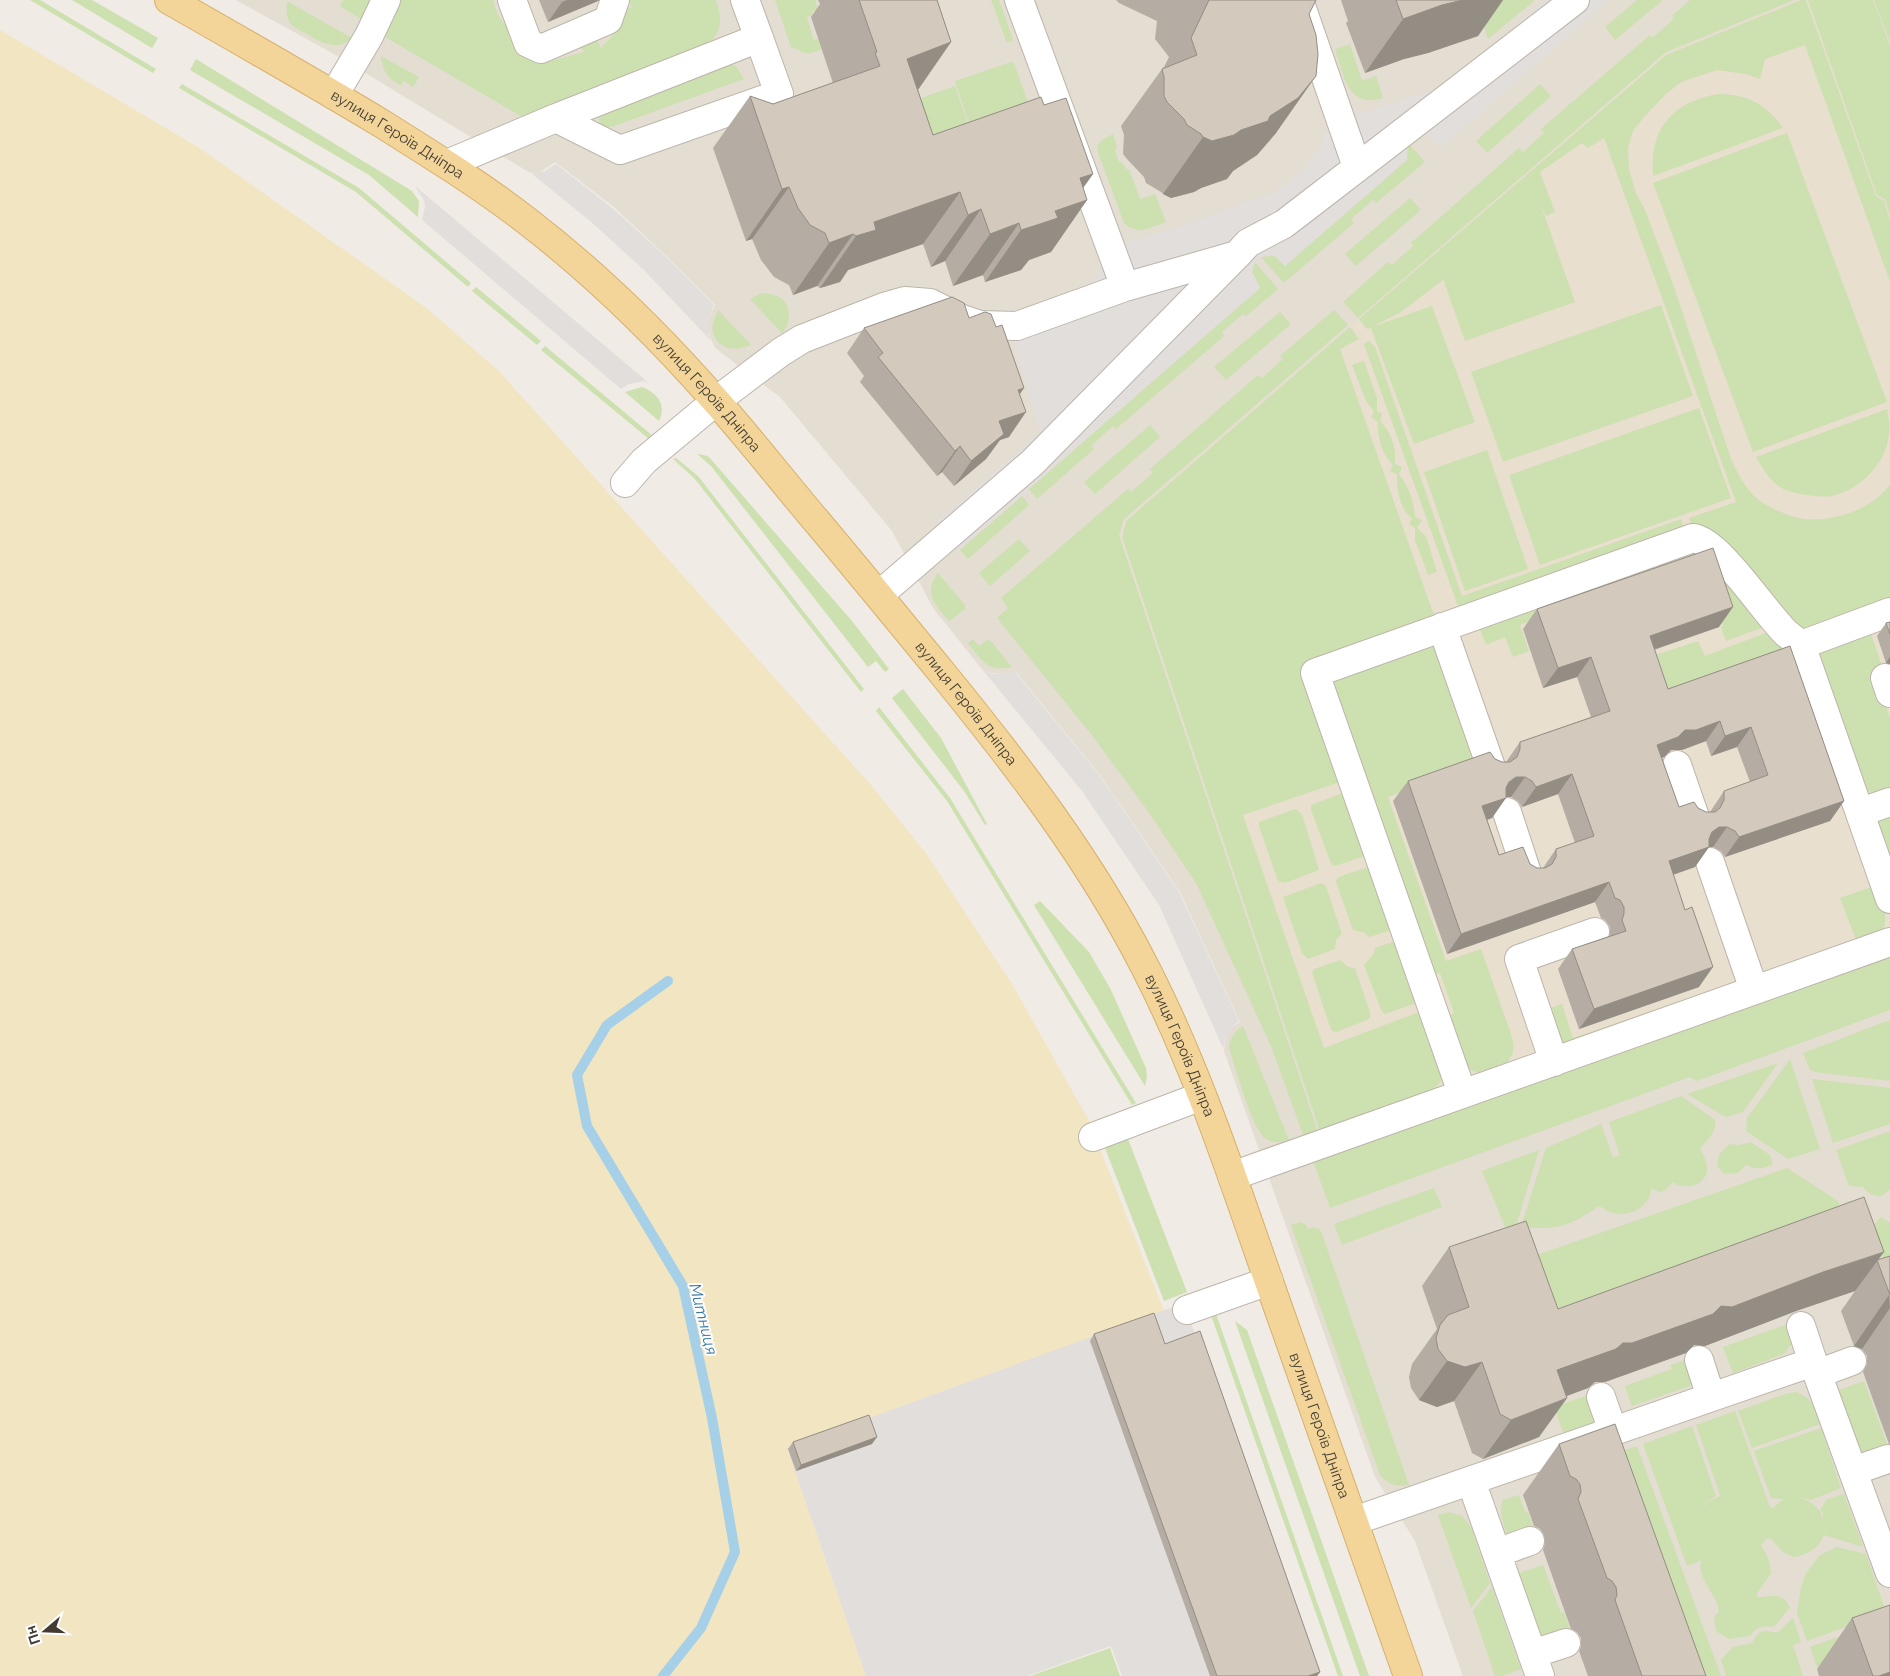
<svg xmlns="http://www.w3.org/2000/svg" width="1890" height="1676" font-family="Raleway,sans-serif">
	<rect width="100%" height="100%" fill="#f0ebe4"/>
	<path fill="#e3ddd2" d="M236,0H1890V1676H1463L1415,1541L1375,1477L1224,1051L1226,1035L1232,1027L1240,1022L1180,892L1100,775L1016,672L1001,674L990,673L981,668L933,608L892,531L780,397L715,348L708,332V320L715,305L666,256L615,208L555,162L539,173H532L527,171L334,54Z"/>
	<path fill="#e8dfcf" d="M1798,0H1808L1877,195L1884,200L1890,216V968L1332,1169L1120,538L1124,521L1665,54Z"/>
	<path fill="#cde0b0" d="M30,0H40L156,69L153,73Z
		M72,0H92L158,38L152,48Z
		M343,0H374L365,22L340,6Z
		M401,0H493L498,15L510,32L534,57L551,61L584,52L578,44L595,36L601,48L614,34L611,24L623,7L632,8L629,0H716C722,18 723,31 707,45L526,119L385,37Z
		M775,0H815L818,9L812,12V15L807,17L814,40L825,36L829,47L808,54L791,47Z
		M991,0H999L1013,40L1007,43Z
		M1475,0H1535L1488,39Z
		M1637,0H1663L1615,40L1605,27Z
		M1690,0H1794L1666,52L1358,318L1343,302L1388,262L1392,265L1413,246L1411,243L1519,148L1523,152L1544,133L1541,129L1650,35L1652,38L1674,19L1672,16Z
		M1801,0H1806L1876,196L1884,201L1890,220V282L1805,45L1765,59L1760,79L1745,74L1717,70L1681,82L1666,94L1644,117L1633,131L1628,148L1629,170L1636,193L1645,210L1673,284L1731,459C1737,471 1743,485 1753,495C1763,505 1790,518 1804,519C1833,522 1874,509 1890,484V603L1806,631L1795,630L1693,530L1689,518L1736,502L1604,138L1588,148L1582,143L1540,172L1555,212L1546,216L1540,203L1575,302L1465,341L1441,273L1443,280L1401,312L1372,327L1432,306L1475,422L1414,444L1371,328L1367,329L1359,319L1666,55Z
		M1808,0H1873L1890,46V215L1885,199L1877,195Z
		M1874,0H1890V42Z
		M287,1L352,38C337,53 319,41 305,33C300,30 294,28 291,24C286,18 286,9 287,1Z
		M1350,44L1362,81L1376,76L1383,98C1347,109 1344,75 1335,49Z
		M381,56L419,77L413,87L404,81L401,85C388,80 382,70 381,56Z
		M196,59L412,191L419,201L418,217L369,175L190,70Z
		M1011,62L1014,63L1031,111L972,133L955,81Z
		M732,65L736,66L744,79L614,126L603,128L600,126L599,118L601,115L718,68Z
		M182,84L359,188L471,283L468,287L356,192L179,88Z
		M1540,84L1551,96L1487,153L1476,141Z
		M955,86L971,133L892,161L862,119Z
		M1718,94C1746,94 1767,104 1783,128L1653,176C1649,129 1672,102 1718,94Z
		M1787,133L1887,402L1753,452L1653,183Z
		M1113,134L1117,147L1115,151L1119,162H1122L1126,169H1129L1140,199L1155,194L1166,222C1149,228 1139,236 1124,223L1097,150C1098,140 1105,138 1113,134Z
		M1409,144L1425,162L1376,203L1373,200L1351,219L1354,223L1284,283L1261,257L1275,256L1285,266L1407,156V148Z
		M1410,198L1421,210L1356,266L1345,254Z
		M1255,262L1278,289L1246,316L1243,314L1222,332L1224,336L1116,429L1113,426L1091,446L1094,449L1037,499L1029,489L1260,288L1252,272Z
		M476,287L541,341L537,345L472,291Z
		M762,293C769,294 777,295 782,299C792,307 790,326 782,333L750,299Z
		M1661,305L1693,396L1503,462L1471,372Z
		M718,310L751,345C738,351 719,351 713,333C711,325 715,317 718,310Z
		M1334,310L1348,325L1124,519L1119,535L1319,1135L1305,1140L1271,1046L1196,883L1145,807L1091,734L997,618L1008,608L1001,598L1128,489L1131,492L1153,473L1150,469L1258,375L1262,378L1283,359L1280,356Z
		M1280,312L1291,324L1226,380L1214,367Z
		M1350,327L1359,339L1340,349L1436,621L1305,668L1340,782L1243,815L1324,1048L1427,1009L1443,1079L1432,1092L1321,1135L1122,537L1126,521Z
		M1369,341L1375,347L1462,596L1681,519L1685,532L1460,612L1364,344Z
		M545,346L653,436L649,439L541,350Z
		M1364,361L1377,398V411L1382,414L1380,421C1392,433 1396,448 1395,464L1402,467L1399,474C1409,487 1414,501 1415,517L1422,520L1417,528L1426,536L1437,572L1428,575L1415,540V528L1409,524L1412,518C1399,509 1397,489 1397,474L1390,471L1393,465C1382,454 1377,438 1378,422L1371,417L1374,411L1366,401L1352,365Z
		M642,387C657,393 667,404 659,421L625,392Z
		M1699,408L1731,498L1540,565L1509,475Z
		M1887,409C1888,416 1890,424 1889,432C1888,462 1860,490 1832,496C1823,498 1795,494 1786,490C1772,485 1763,469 1756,457Z
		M1150,425L1160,437L1095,494L1084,482Z
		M1487,450L1528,569L1465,591L1424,472Z
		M697,454L708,456L852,621L889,669L885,672L876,661L868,667L711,466Z
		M676,458L698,476L864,689L861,692L695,479L673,459Z
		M1022,496L1029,505L968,559L960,550Z
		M1019,539L1030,551L990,586L979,573Z
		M1695,548L1767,626L1726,641L1721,627L1723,626L1700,561L1520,625L1529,651L1513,657L1505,637L1486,645L1477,622Z
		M938,573L965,605V609L949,621C935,604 923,594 938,573Z
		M1890,627L1871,634L1885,674L1876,677L1890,718V792L1876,794L1867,791L1817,663L1821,651L1825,646Z
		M1771,631L1795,661L1657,702L1643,659L1698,641L1705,656Z
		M1438,635L1482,763L1388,797L1446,961L1481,949L1510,1031C1512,1038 1515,1044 1513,1051C1510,1068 1484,1080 1470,1069C1457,1060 1451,1031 1445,1017L1454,1013L1440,973L1431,975L1332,690L1337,677Z
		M973,639L979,646L989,639L1012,667C987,672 982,661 968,643Z
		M903,689L941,738L987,824L985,825L964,791L892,698Z
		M879,707L950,798L1136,1103L1132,1105L947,801L876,711Z
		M1345,792L1368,855L1335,866L1332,865L1330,861L1311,810V805Z
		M1295,809L1302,814L1319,870L1285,883L1278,881L1259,826V822Z
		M1890,809V877L1877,824L1880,818Z
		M1371,866L1392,930L1369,937L1365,933L1353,930L1336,882L1337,878L1341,876Z
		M1321,883L1326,886L1342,934L1336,940L1335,949L1308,959L1302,953L1283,897Z
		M1877,885C1881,897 1890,920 1882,931C1876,937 1865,941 1858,945L1840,898Z
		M1040,901L1089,952L1110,988L1146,1068L1147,1076L1145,1086L1034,905Z
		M1398,940L1419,1002L1385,1014L1381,1010L1364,965L1373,955L1375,948Z
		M1890,950V1010L1697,1081L1690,1077L1330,1208L1311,1155Z
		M1340,960L1348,967L1355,968L1370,1012V1018L1367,1020L1336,1032L1332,1031L1330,1027L1312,972L1314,969Z
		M1692,997L1694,1003L1561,1049L1547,1009L1562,1004L1573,1038Z
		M1890,1020V1081L1815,1072L1810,1070L1803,1053Z
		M1243,1026L1289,1140C1281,1142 1273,1144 1266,1139C1251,1128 1236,1068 1229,1048C1230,1038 1234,1032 1243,1026Z
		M1790,1059L1820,1149L1788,1159L1746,1131L1747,1118Z
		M1778,1063L1743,1112L1726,1117L1687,1094Z
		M1812,1079L1890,1088V1124L1833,1143Z
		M1681,1096L1715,1120C1717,1132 1707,1140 1700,1149C1704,1155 1708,1164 1707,1172C1703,1187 1683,1190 1673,1182L1664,1191L1660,1192L1651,1188C1651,1207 1630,1217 1613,1213C1608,1212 1603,1208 1599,1206C1572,1225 1555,1232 1521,1226L1546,1148L1601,1124L1613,1157L1620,1156L1609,1122Z
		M1890,1131V1189L1882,1196C1872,1196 1869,1194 1863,1187L1849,1186L1836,1150Z
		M1128,1139L1187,1292L1164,1301L1105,1148Z
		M1751,1142L1770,1155L1773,1164C1763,1170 1756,1169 1746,1165L1738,1173L1724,1174L1717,1166L1719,1155L1729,1144L1739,1145Z
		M1539,1150L1516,1226L1506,1229L1482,1171Z
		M1787,1168L1838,1201L1847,1227L1534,1344L1531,1257Z
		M1434,1188L1442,1207L1342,1245L1334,1224Z
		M1881,1217L1890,1223V1277L1871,1229Z
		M1300,1222L1306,1225L1308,1229L1314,1227L1321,1231L1409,1485C1397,1487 1387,1484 1380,1475L1291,1225Z
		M1216,1314L1343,1676H1338L1211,1315Z
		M1235,1321L1247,1330L1369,1676H1360Z
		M1788,1324L1794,1341L1784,1354L1733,1373L1723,1347Z
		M1692,1358L1693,1385L1632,1406L1625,1386L1672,1369L1670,1365Z
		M1864,1381L1890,1452L1874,1459L1856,1449L1836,1391Z
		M1796,1392C1814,1399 1814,1407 1820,1424L1752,1448L1738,1411L1785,1394Z
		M1588,1395L1598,1410L1592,1426L1564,1435L1554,1407Z
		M1735,1411L1770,1507L1772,1508L1784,1499L1771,1498L1754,1451L1821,1428L1841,1488L1811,1500L1798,1497C1810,1501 1820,1506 1823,1519V1513L1820,1510L1827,1499L1844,1494L1863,1547L1824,1535V1533C1821,1547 1807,1555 1794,1557L1783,1552L1770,1538L1766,1539L1761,1546C1768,1555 1770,1562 1771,1573L1756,1595L1759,1598C1772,1595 1783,1593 1790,1607L1774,1627C1764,1626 1757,1626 1750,1636L1729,1639L1716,1631L1714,1617L1719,1612C1718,1593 1693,1577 1703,1557L1700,1561L1687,1566L1643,1444L1692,1426L1716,1496L1706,1502L1702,1511L1707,1502L1722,1495H1720L1696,1425Z
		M1637,1446L1721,1676H1654L1579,1466Z
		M1519,1495L1525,1512H1528L1535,1532L1508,1537C1504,1525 1498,1512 1503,1500Z
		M1449,1512L1462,1516L1471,1527L1490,1583L1471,1608L1438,1515Z
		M1836,1547L1866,1554L1886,1612L1807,1641L1797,1613L1801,1587L1806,1573L1820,1555Z
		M1543,1565L1561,1613L1564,1612L1572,1635L1551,1643L1536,1636L1514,1575Z
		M1492,1587L1521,1669L1502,1676H1495L1473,1611Z
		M1793,1618L1801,1642L1793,1645L1803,1676H1726L1721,1660L1733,1647L1752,1643C1759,1630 1763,1629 1777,1633Z
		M1889,1618L1890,1640L1817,1667L1810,1647Z
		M1110,1648L1120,1676H1030Z"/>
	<path fill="#f1e5c2" d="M0,30L201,149L425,307L498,370L870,784L925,852L1012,984L1089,1121L1164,1311L787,1448L866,1676H0Z"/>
	<path fill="#e1dedc" d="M1545,0H1609L1440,148L1430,138L1425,136H1420L1408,145L1407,160L1285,266L1275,256L1265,255L1258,259L1254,264L1252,272L1260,288L1029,489L1027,494L1022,496L959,550L936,522L1040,433L1006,315L1077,291L1091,282L1099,272L1101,262L1100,249L1177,228L1272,193L1290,182L1306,166L1321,147L1327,127L1340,120L1443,87Z
		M556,164L616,211L665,256L714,305L708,320V333L711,341L645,271L590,221L532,174L545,171Z
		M415,186L649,383L644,381L629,384L621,389L422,220L425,207L424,200Z
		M981,668L991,674H1002L1015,672L1100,776L1179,892L1239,1021L1232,1027L1226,1035L1223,1048L1159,905L1082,791Z
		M1184,1303L1315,1676H1122L1111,1646L1027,1676H866L787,1448Z"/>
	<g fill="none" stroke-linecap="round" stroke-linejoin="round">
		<path stroke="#a5d0e7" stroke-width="10" d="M663,1676L701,1628L735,1552L712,1418L683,1286L587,1126L577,1075L607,1025L668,981"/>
		<g stroke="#bdb5aa" stroke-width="30">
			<path id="minor" d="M512,0L528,43L541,49L608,20L615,0
				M1019,0L1125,287
				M1299,0L1357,167
				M334,95L369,36L386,0
				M556,118L620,150L779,94L759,38
				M447,164L556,118L759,38L745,0
				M625,483L644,461L716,401L781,352L802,339L884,307L905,301L930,303L962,319L980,325L1017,326L1125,287L1237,255L1248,243L1284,224L1575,0
				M879,595L1032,463L1236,256
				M1890,612L1801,645L1890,899
				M1442,627L1491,767
				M1885,678L1890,693
				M1677,765L1695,817
				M1507,812L1527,873
				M1861,812L1890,802
				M1710,862L1754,990
				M1554,1062L1519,959L1595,932
				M1462,1093L1315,673L1693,538C1719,541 1765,613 1786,633C1791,637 1796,641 1801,645
				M1093,1137L1202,1096
				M1232,1176L1890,942
				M1187,1310L1269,1281
				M1801,1326L1813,1362
				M1699,1360L1711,1397
				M1817,1374L1852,1361
				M1601,1397L1613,1431
				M1853,1471L1888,1459
				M1471,1481L1540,1676
				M1354,1521L1813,1362L1890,1573
				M1497,1553L1530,1541
				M1532,1654L1566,1643"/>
		</g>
		<g stroke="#d6b06c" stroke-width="30">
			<g id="major">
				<path id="s1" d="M169,0C241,41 313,82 384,125C433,156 482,186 527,221C596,274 658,335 715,400C751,440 784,483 819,524C861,574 902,624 943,674C1018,766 1091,861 1145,967C1196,1066 1231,1173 1268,1279C1314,1411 1361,1543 1408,1676"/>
			</g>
		</g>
		<use href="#minor" stroke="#fff" stroke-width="28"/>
		<use href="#major" stroke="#f3d599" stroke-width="28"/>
	</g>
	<path fill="#b5ada3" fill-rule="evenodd" d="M539,0H599L598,1L548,22Z
		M818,0H937L951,42L918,90L933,135L1044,105L1093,174L1083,188L1087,200L1051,252L1029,260L1021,270L985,282L983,275L953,286L945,261L931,267L923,244L848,270L840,282L820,288L817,286L793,295L789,285L774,277L761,260L752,239L746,241L713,148L750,96L773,104L833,83L811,17L820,4Z
		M1116,0H1316L1309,14L1276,133L1257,155L1233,171L1227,179L1201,188L1194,192L1171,198L1163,194L1161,192L1146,183L1144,177L1127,159L1123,154L1124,135L1121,126L1162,69L1164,67L1169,57L1155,39L1157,21L1119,3Z
		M1341,0H1503L1478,36L1428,53L1404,59L1365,73L1346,23L1348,21Z
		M969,318L1020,394L1009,437L1000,440L986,459L954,486L942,472L937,476L860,382L864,376L847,353L864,328Z
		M1537,609L1719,627L1654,650L1668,689L1790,646L1844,801L1830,821L1725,857L1721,851L1713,847H1709L1695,867L1673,875L1699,987L1579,1029L1558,969L1572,949L1609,936L1610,934V927L1605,920L1601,918L1595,902L1447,954L1393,801L1408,781L1495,759L1502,762H1506L1520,742L1591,717L1577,677L1543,688L1523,629ZM1706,741L1711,756L1737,747L1750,782L1724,791L1710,812H1706L1698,808L1679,807L1662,758L1664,757L1671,750H1682ZM1558,794L1575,843L1556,849L1543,868H1537L1530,864L1499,855L1487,820L1492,818L1506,797H1511L1518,801L1522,807Z
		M1890,622V664L1886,663L1877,636L1886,623Z
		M1449,1247L1558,1309L1878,1260L1890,1256V1444H1889L1863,1372L1867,1364V1356L1862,1349L1854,1346L1841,1311L1855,1291L1796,1311L1705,1346L1694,1345L1686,1353L1605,1382H1595L1588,1388L1566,1396L1567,1398L1539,1437L1483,1459L1472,1453L1454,1401L1437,1407L1419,1400L1411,1388L1409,1377L1412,1364L1437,1329L1422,1286Z
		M1094,1334L1165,1344L1320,1672L1317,1676H1210L1090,1341Z
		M793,1442L872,1444L796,1471L788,1449Z
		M1559,1444L1706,1676H1588L1579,1651L1581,1646V1638L1577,1632L1571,1629L1543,1550L1545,1543L1544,1535L1540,1529L1534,1526L1523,1495Z
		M1852,1618L1890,1676H1819L1817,1669Z"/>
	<path fill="#948d84" d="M567,0H599L598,1L548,22L562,2Z
		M1463,0H1503L1478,36L1428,53L1404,59L1365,73L1403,19L1442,5Z
		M951,42L915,94L907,59Z
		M1316,76L1276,133L1257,155L1233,171L1227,179L1201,188L1194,192L1171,198L1163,194L1203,137L1241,130L1270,116Z
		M1093,174L1070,206L1087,200L1051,252L1029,260L1021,270L985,282L1021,230L1080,178Z
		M789,187L752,239L746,241L782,189Z
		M960,192L923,244L848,270L840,282L820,288L856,236L874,222Z
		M981,209L945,261L931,267L968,215Z
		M1019,223L983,275L953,286L990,234Z
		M853,234L817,286L793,295L829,243Z
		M1024,388L1007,413L1018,390Z
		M1026,412L1009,437L1000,440L986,459L954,486L999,421Z
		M960,446L942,472L937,476L955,451Z
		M1733,607L1719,627L1635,656L1650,636Z
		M1591,657L1577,677L1543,688L1558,668Z
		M1890,657V664L1886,663Z
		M1720,721L1706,741L1682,750H1671L1664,757L1643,765L1657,745L1685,730Z
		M1751,727L1737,747L1711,756L1725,736Z
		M1572,774L1558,794L1522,807L1536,787Z
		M1516,777H1525L1511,797H1502L1506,798L1492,818L1468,826L1482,806L1509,782Z
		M1844,801L1830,821L1725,857L1739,837Z
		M1719,827H1727L1713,847H1704H1709L1695,867L1655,881L1669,861Z
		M1609,882L1595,902L1447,954L1461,934Z
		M1713,967L1699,987L1579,1029L1594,1009Z
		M1884,1252L1855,1291L1796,1311L1705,1346L1694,1345L1686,1353L1605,1382H1595L1588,1388L1530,1410L1557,1370L1623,1343L1721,1306Z
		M1889,1295L1890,1308L1862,1349L1854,1346Z
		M1447,1361L1482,1362L1454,1401L1437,1407L1419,1400Z
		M1567,1398L1539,1437L1483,1459L1511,1420Z
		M877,1437L872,1444L796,1471L801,1465Z
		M1320,1672L1317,1676H1308Z
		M1890,1672V1676H1879Z"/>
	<path fill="#d3c9bd" stroke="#948d84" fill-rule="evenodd" d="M859,0H937L951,42L907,59L933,135L1041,97L1044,105L1066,98L1093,174L1080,178L1087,200L1055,211L1058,218L1040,224L1021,230L1019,223L990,234L981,209L968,215L960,192L874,222L876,230L856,236L853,234L829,243L825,233L810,225L798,208L789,187L782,189L750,96L773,104L880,66L875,53L877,52Z
		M1209,0H1316L1309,14L1316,35L1318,54L1316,76L1298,98L1270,116L1268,121L1241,130L1234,135L1212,141L1203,137L1201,134L1187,125L1184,119L1167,102L1164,96V77L1162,69L1197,55L1191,38Z
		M1396,0H1463L1442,5L1403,19Z
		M952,297L964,303L969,318L985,312L991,314L996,327L1002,325L1024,388L1018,390L1026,412L999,421L1004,434L971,461L960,446L955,451L878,357L883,353L864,328Z
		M1713,548L1733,607L1650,636L1668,689L1790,646L1844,801L1739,837L1735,831L1727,827H1719L1712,832L1709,839V847L1669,861L1685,910L1692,907L1713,967L1594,1009L1572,949L1626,931L1622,920L1624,914V907L1620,900L1615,898L1609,882L1461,934L1408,781L1490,752L1495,759L1502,762H1510L1517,757L1520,749V742L1610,711L1591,657L1558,668L1537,609ZM1720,721L1725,736L1751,727L1768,775L1724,791V800L1720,808L1715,812H1706L1698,808L1694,802L1679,807L1657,745L1678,737L1685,730H1696ZM1572,774L1594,836L1556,849V857L1552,864L1545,868H1537L1530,864L1523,847L1499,855L1482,806L1506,798V788L1509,782L1516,777H1525L1532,781L1536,787Z
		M1890,622V634L1886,623Z
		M1864,1197L1884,1252L1823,1272L1732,1307L1721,1306L1713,1314L1632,1343H1623L1616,1349L1557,1370L1567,1398L1511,1420L1500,1414L1482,1362L1465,1367L1447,1361L1438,1349L1436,1338L1440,1325L1448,1315L1469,1307L1449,1247L1526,1221L1558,1309Z
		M1890,1256V1295L1877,1260Z
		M1154,1313L1165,1344L1200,1331L1320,1672L1308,1676H1217L1094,1334Z
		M869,1415L877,1437L801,1465L793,1442Z
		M1615,1424L1706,1676H1642L1615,1600L1617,1595L1616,1587L1612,1581L1607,1578L1578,1499L1581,1492L1580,1484L1576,1479L1570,1476L1559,1444Z
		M1890,1605V1672L1879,1676H1873L1852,1618Z"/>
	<g text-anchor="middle" stroke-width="4" stroke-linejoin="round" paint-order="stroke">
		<g font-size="15" fill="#413b34" stroke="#fff">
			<text dy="5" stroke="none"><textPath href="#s1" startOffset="265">вулиця Героїв Дніпра</textPath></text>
			<text dy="5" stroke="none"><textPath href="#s1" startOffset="670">вулиця Героїв Дніпра</textPath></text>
			<text dy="5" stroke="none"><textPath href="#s1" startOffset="1075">вулиця Героїв Дніпра</textPath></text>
			<text dy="5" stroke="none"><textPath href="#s1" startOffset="1480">вулиця Героїв Дніпра</textPath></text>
			<text dy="5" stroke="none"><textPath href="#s1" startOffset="1885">вулиця Героїв Дніпра</textPath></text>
		</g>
		<g font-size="16" font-style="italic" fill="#3a7aa1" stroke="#fff">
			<text transform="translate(704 1319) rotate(76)" y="6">Митниця</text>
		</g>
	</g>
	<g transform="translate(45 1631) rotate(251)" stroke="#ffffff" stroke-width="4" paint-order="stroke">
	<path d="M0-4L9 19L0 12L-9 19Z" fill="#413b34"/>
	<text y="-8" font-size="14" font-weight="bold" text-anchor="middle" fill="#413b34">Пн</text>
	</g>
</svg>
